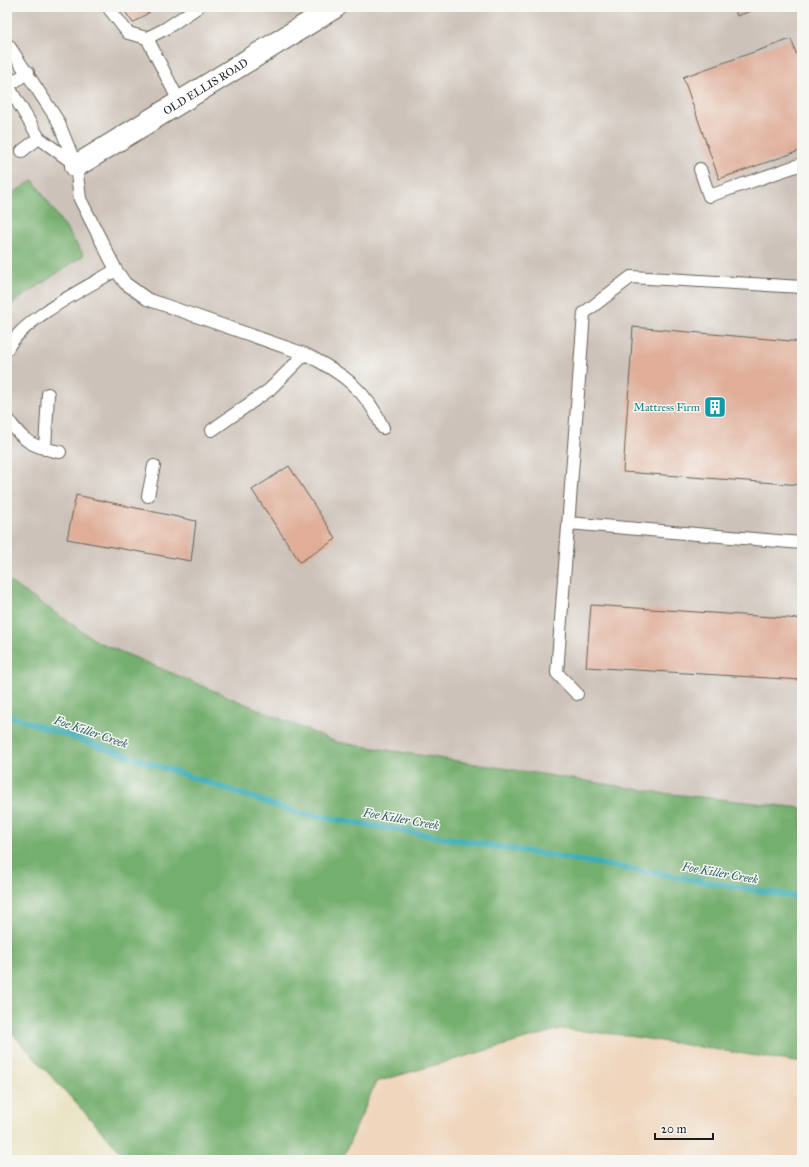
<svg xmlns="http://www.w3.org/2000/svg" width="809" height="1167" font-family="'IM FELL Great Primer',serif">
	<rect width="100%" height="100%" fill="#f6f6f2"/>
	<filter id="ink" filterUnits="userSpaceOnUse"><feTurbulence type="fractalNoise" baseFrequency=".025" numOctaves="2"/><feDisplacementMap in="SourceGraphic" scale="8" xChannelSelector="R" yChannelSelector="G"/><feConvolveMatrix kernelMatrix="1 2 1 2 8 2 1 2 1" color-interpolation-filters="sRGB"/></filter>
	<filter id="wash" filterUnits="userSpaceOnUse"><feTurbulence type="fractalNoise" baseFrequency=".012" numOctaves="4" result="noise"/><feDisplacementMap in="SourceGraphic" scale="16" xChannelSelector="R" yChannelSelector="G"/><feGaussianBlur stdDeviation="0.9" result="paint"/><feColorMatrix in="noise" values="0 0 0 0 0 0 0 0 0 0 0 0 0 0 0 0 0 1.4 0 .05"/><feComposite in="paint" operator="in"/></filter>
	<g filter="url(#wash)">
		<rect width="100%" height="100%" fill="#e9e3c2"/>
		<path fill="#efd6bc" d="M561,1029L622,1035L802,1063V1160H342L376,1082Z"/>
		<path fill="#cdc2b9" d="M7,7H802V808L662,793L336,742L98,642L7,580Z"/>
		<path fill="#74af6e" stroke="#486645" d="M33,180L84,255L7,307V197Z
			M7,580L98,642L336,742L662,793L802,808V1063L622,1035L561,1029L376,1082L342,1160H128L7,1028Z"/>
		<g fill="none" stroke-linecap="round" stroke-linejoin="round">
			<path stroke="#3cadb7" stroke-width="6" d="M7,715L298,813L802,898"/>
		</g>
		<g id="blocks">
			<path fill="#dfad98" d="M122,7H157L133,23Z
				M734,7H762L737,16Z
				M791,39L802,69V150L719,179L683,77Z
				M633,327L802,342V485L623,472Z
				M289,466L336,539L300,562L252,490Z
				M76,495L196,521L191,561L67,539Z
				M591,605L802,619V680L586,667Z"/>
		</g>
	</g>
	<g filter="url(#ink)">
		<use href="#blocks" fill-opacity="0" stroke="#646256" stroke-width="1"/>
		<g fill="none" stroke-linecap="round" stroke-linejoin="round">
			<g stroke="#646256" stroke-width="14">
				<path id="service" d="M108,7L128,33L147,38L165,29L198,7
					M147,38L180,103
					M7,46H9L58,121L76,166L80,199L116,270C84,289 24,318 7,349
					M7,84L39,138L76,165
					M8,86L28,72
					M22,151L39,138
					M700,169L709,196L802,164
					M116,270L125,283L147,299L305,354
					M7,418C23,442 33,447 60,452
					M212,430L269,390L305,354C341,372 367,390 383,428
					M45,449L48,394
					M148,496L154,466
					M568,523L802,543
					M577,694L557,673L584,313L631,277L802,287"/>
			</g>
			<g stroke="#646256" stroke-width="24">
				<g id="minor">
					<path id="s1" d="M76,166L335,7"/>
				</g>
			</g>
			<use href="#service" stroke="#fff" stroke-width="12"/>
			<use href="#minor" stroke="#fff" stroke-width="22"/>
		</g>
	</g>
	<defs>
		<g id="building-square" transform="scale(1.15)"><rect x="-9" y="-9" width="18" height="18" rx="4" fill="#0f9aa8" stroke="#f6f6f2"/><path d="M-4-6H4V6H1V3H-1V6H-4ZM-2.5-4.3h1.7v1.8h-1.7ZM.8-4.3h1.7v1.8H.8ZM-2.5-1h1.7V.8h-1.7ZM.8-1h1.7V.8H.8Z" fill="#fff"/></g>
	</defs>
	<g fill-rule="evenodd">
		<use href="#building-square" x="715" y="407"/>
	</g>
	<g text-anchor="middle" stroke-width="3" stroke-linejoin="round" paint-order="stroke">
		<g font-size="11" fill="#1c1c1c" stroke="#f6f6f2">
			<text dy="4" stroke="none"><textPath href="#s1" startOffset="152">OLD ELLIS ROAD</textPath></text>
		</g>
		<g font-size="11" fill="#0d838f" stroke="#f6f6f2" text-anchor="end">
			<text x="700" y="411">Mattress Firm</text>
		</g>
		<g font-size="12" font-style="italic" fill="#2a5d62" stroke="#f6f6f2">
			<text transform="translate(91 732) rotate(19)" y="4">Foe Killer Creek</text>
			<text transform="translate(401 819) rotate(10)" y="4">Foe Killer Creek</text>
			<text transform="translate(720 873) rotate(10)" y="4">Foe Killer Creek</text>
		</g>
	</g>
	<rect width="809" height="1167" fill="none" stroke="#f6f6f2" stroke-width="24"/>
	<path d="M655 1133v6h58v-6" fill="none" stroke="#1c1c1c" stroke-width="2"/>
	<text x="661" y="1133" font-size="12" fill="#1c1c1c" stroke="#f6f6f2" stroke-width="3" paint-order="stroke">20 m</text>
</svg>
